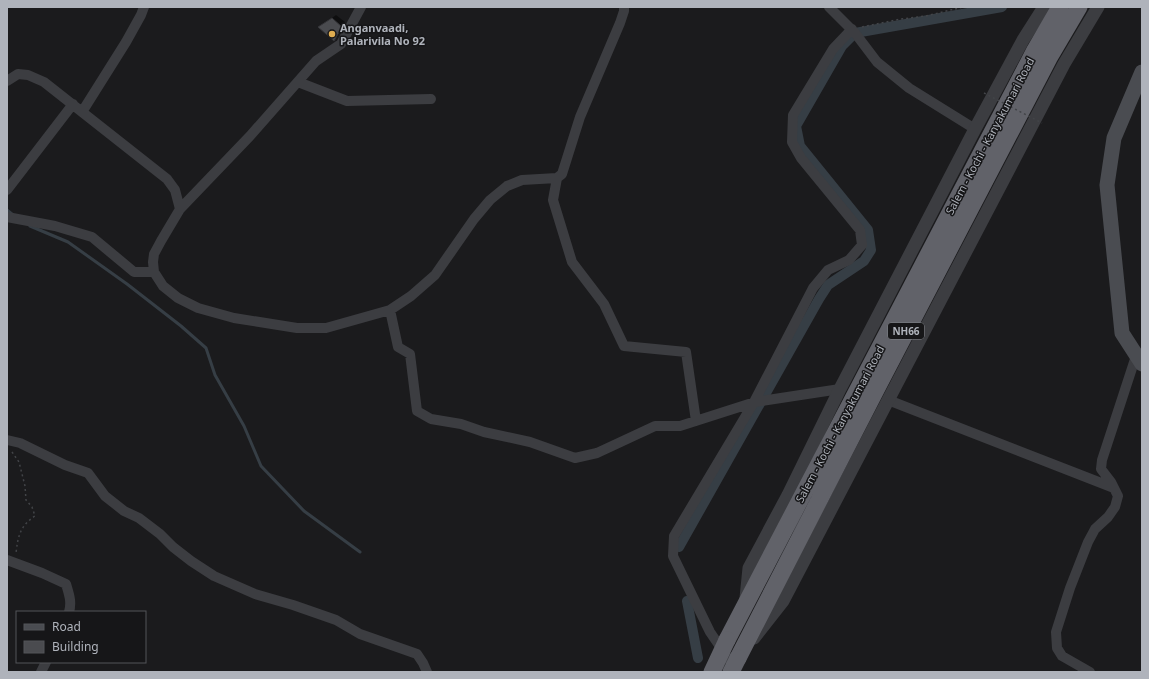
<svg xmlns="http://www.w3.org/2000/svg" width="1149" height="679" font-family="'Noto Sans',sans-serif">
	<rect width="100%" height="100%" fill="#1b1b1d"/>
	<path fill="#0007" d="M336,15L345,22L338,36L334,40L320,27Z"/>
	<g fill="none" stroke-linecap="round" stroke-linejoin="round">
		<path stroke="#363e45" stroke-width="3" d="M7,210L13,215
			M30,226L68,242L127,284L181,326L206,348L215,375L244,426L261,466L304,511L360,552"/>
		<path stroke="#363e45" stroke-width="10" d="M679,547L819,299L828,285L864,261L871,250L868,230L800,146L796,126L842,46L855,33L1002,7
			M687,601L698,658"/>
	</g>
	<path fill="#4a4b4f" stroke="#353539" d="M332,18L342,27L334,41L318,27Z"/>
	<g fill="none" stroke-linecap="round" stroke-linejoin="round">
		<path stroke="#424448" stroke-width="1.5" stroke-dasharray="2 3" stroke-linecap="butt" d="M862,27L901,19L926,16L963,7
			M12,452L19,462L25,486L26,500L32,507L35,516C20,526 18,536 16,553"/>
		<path stroke="#3c3d41" stroke-width="10" d="M361,7L341,44L316,61L250,136L180,209L161,241L154,254L153,262L154,272L163,286L178,298L198,308L234,318L297,328H326L390,310L411,296L435,275L474,219L490,200L507,186L522,180L557,178L562,174L580,117L620,23L624,11V7
			M829,7L855,33L877,62L909,88L975,129
			M7,81L18,74L28,75L44,82L167,179L175,190L180,209
			M298,82L347,101L431,99
			M82,112L126,42L141,15L144,7
			M557,178L553,200L572,262L604,304L624,346L686,352L696,421
			M7,190L73,104
			M7,217L55,226L92,237L134,272H154
			M390,310L398,347L410,354L417,411L431,419L461,424L484,432L530,442L575,458L597,453L655,426H680L755,402L840,389
			M888,400L1114,488
			M7,440L20,443L65,465L88,473L105,496L124,511L139,518L160,534L173,547L191,561L214,576L255,594L293,605L336,620L360,634L417,654L423,663L427,672
			M7,560L42,573L66,584C69,594 72,602 69,612
			M736,670L710,632L673,556L674,536L754,402L813,288L828,270L849,260L862,245L860,230L801,158L792,142L793,115L833,49L852,29
			M41,672L46,662
			M1090,672L1062,656L1057,648L1056,632L1070,588L1088,542L1095,529L1108,517L1115,507L1118,496L1111,482L1101,469L1102,460L1136,356"/>
		<path stroke="#3c3d41" stroke-width="13" d="M746,598L749,568L788,495L840,389L975,129L1023,40L1044,7
			M754,638L783,601L1064,64L1098,7"/>
		<path stroke="#4a4c51" stroke-width="15" d="M1142,72L1114,138L1107,185L1122,333L1142,364"/>
		<path stroke="#616269" stroke-width="17" d="M727,640L1035,50L1060,7
			M738,658L879,384L1049,58L1079,7"/>
		<path stroke="#424448" stroke-width="1.5" stroke-dasharray="2 3" stroke-linecap="butt" d="M984,93L1042,123"/>
		<path stroke="#616269" stroke-width="17" d="M712,672L727,640
			M731,672L738,658"/>
	</g>
	<circle fill="#dfad51" stroke="#161618" stroke-width="1.5" cx="332" cy="34" r="4"/>
	<g text-anchor="middle" stroke-width="3" stroke-linejoin="round" paint-order="stroke">
		<rect fill="#161618" stroke="#81848a" stroke-width="1" x="888" y="323" width="36" height="16" rx="3"/>
		<g font-size="10" font-weight="bold" fill="#afb3bb">
			<text x="906" y="335">NH66</text>
		</g>
		<g font-size="11" font-weight="bold" fill="#afb3bb" stroke="#161618" text-anchor="start">
			<text x="340" y="32">Anganvaadi,<tspan x="340" dy="13">Palarivila No 92</tspan></text>
		</g>
		<g font-size="11" fill="#afb3bb" stroke="#161618">
			<text transform="translate(990 136) rotate(-62)" y="4">Salem - Kochi - Kanyakumari Road</text>
			<text transform="translate(840 424) rotate(-62)" y="4">Salem - Kochi - Kanyakumari Road</text>
		</g>
	</g>
	<rect width="1149" height="679" fill="none" stroke="#afb3bb" stroke-width="16"/>
	<rect x="16" y="611" width="130" height="52" fill="#161618" stroke="#535559"/>
	<rect x="24" y="624" width="20" height="6" fill="#4a4c51" stroke="#535559"/>
	<text x="52" y="631" font-size="12" fill="#afb3bb">Road</text>
	<rect x="24" y="641" width="20" height="12" fill="#4a4b4f" stroke="#535559"/>
	<text x="52" y="651" font-size="12" fill="#afb3bb">Building</text>
</svg>
